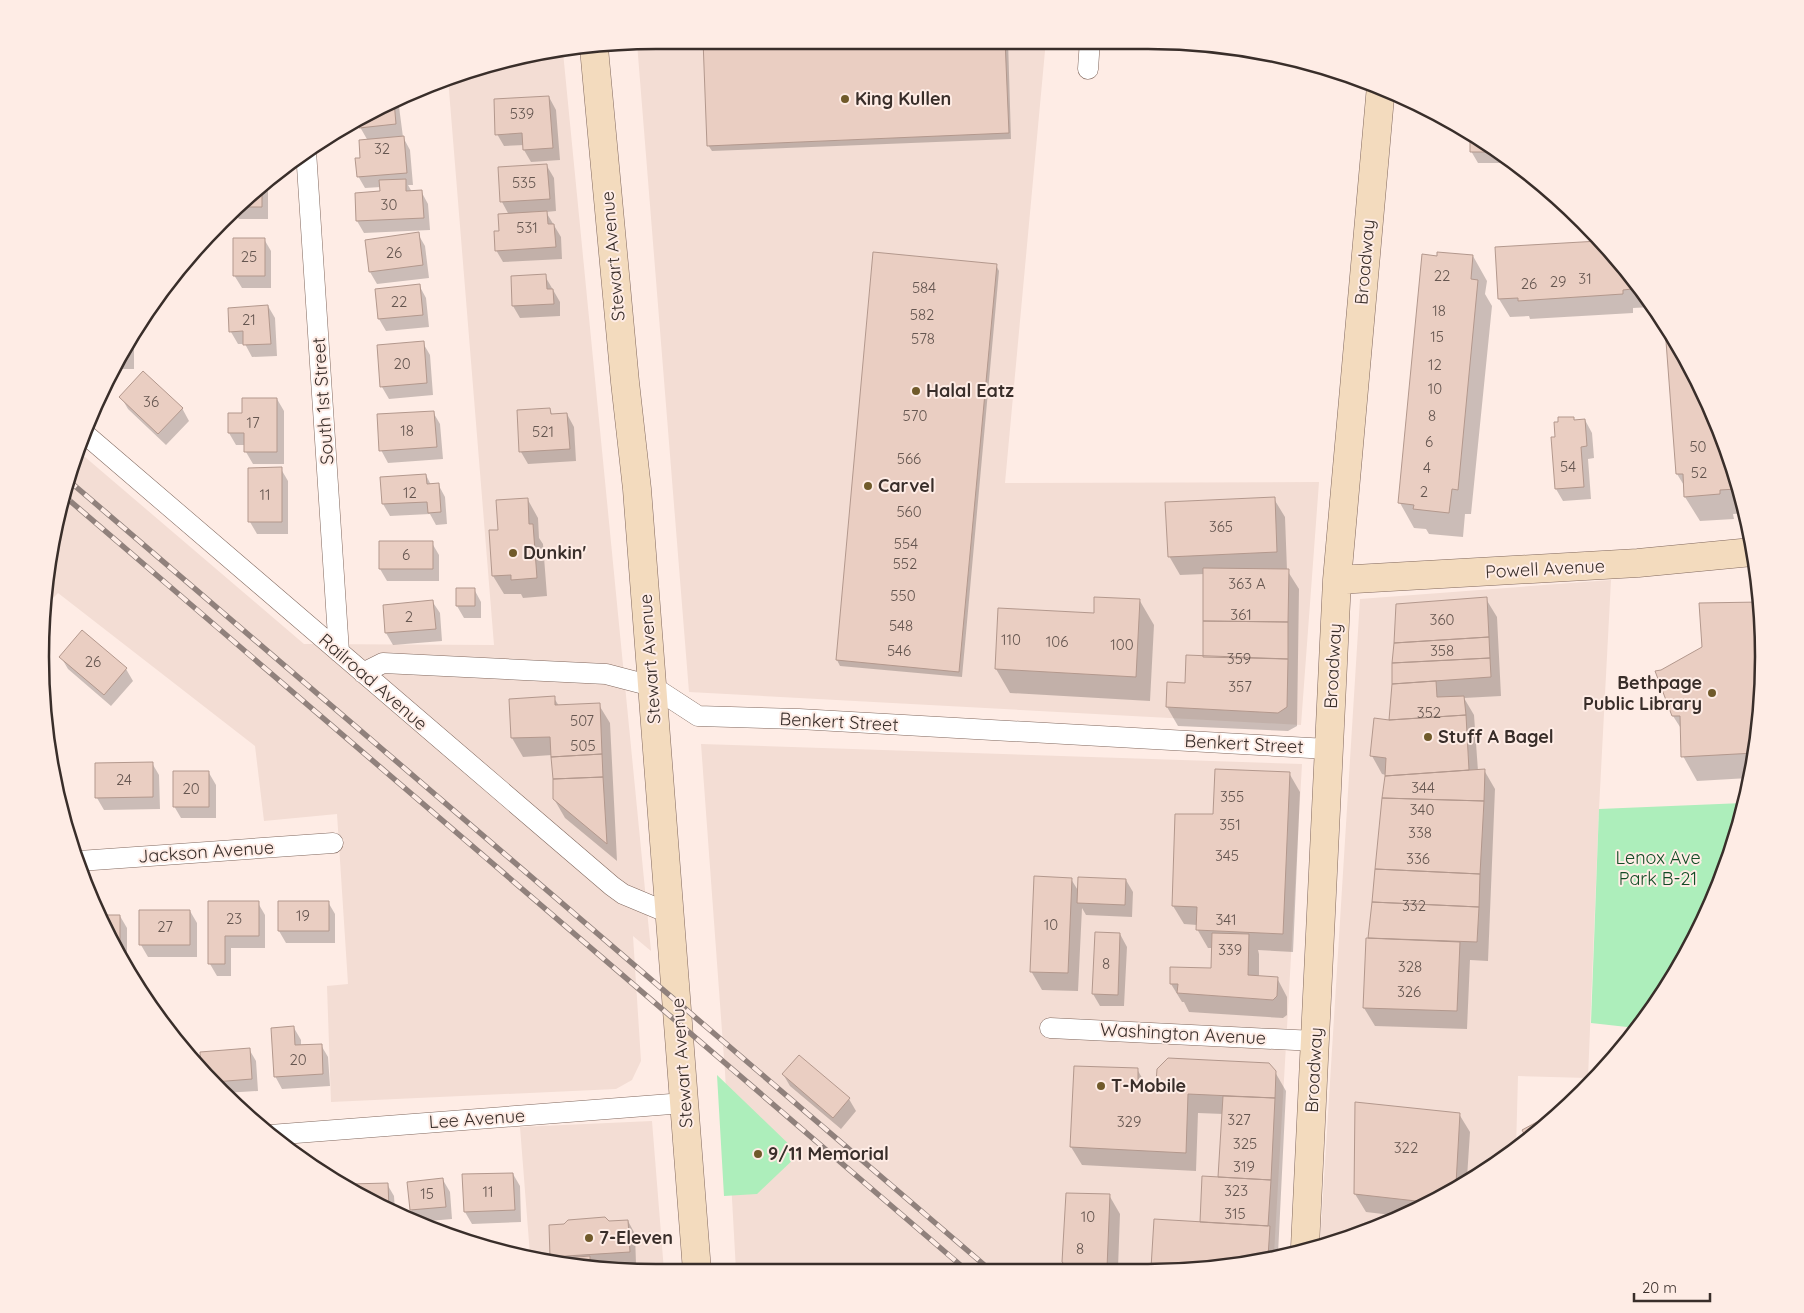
<svg xmlns="http://www.w3.org/2000/svg" width="1804" height="1313" font-family="Quicksand,sans-serif">
	<rect width="100%" height="100%" fill="#feece5"/>
	<path fill="#f3ddd4" d="M657,40H1046L1005,483L1319,482L1301,725L689,692L637,43Z
		M563,52L651,951L633,936L641,1061L632,1080L616,1089L331,1102L327,986L348,984L337,814L264,821L255,746L58,593L45,606V576L61,497L78,451L304,644L494,645L448,78L497,61Z
		M1611,580L1599,809L1588,1078L1518,1076L1516,1149L1384,1226L1320,1243L1360,599Z
		M701,744L1302,764L1274,1255L1228,1268L736,1271L725,1072Z
		M652,1121L664,1271L616,1272L530,1255L520,1127Z"/>
	<path fill="#adeebb" d="M1743,803L1731,854L1682,964L1636,1028L1591,1023L1599,809Z
		M717,1075L799,1154L757,1194L724,1196Z"/>
	<path fill="#0003" d="M704,40H1008L1011,139L712,151L708,145Z
		M550,54L551,57L495,62L497,61Z
		M549,97L556,110L560,160L531,162L524,150V145L504,146L497,134Z
		M398,99L403,137L410,150L413,185H408L412,192L421,191L428,204L430,230L364,233L357,221L381,193V187L365,188L358,176L368,141L360,127L359,120Z
		M1471,134L1490,144L1514,163H1478L1471,151Z
		M547,166L554,178L556,211L546,212L561,237L562,259L503,262L496,250L500,232L509,215L502,202Z
		M268,184V219H239L235,213Z
		M418,234L425,246L429,278L377,284L370,272Z
		M264,239L271,251V288H242L234,275Z
		M1600,242L1636,281L1652,307L1633,308V313L1530,319L1529,316L1510,317L1499,299Z
		M874,254L996,265L999,271L962,677L840,666L837,660Z
		M1473,256L1487,281L1485,294L1492,306L1471,514H1465L1463,537L1429,534L1426,529L1414,528L1400,503L1438,257Z
		M545,276L560,302V316L520,318L513,306Z
		M419,285L426,298L429,327L386,331L379,319Z
		M268,306L275,318L277,356L252,357L245,344H238L231,332L229,309Z
		M1667,330L1700,384L1743,497L1746,513L1733,514L1734,519L1700,521L1685,497V487L1677,474Z
		M134,338V369H113Z
		M423,343L430,355L433,395L389,399L382,387Z
		M121,397L182,408L189,421L166,445L128,409Z
		M277,399L284,411V464H253L246,452V445H236L229,433L243,414Z
		M549,409L553,416L567,414L574,427L576,461L528,464L521,452Z
		M433,412L440,424L443,459L388,463L381,450Z
		M1573,418L1575,421L1585,420L1592,433L1594,458L1588,459L1591,499L1563,501L1556,489Z
		M281,469L288,481V534H257L250,522Z
		M426,475L431,485L438,484L445,497L447,524L436,525L430,514L390,516L383,504Z
		M1274,499L1285,517L1287,570L1299,589L1297,726L1288,731L1178,726L1167,707L1169,684L1186,685L1204,658V574L1180,575L1169,556Z
		M528,500L538,518L539,538L543,544L547,596L523,598L521,594H504L493,576L499,531Z
		M432,543L439,555V581H387L380,569Z
		M474,589L481,602V618H464L457,606Z
		M1486,599L1497,617L1501,696L1464,698L1474,715L1478,771L1484,770L1495,789L1488,961L1470,960L1467,1029L1375,1026L1364,1008L1369,939L1386,775L1382,774L1372,756L1390,721L1397,605Z
		M432,601L440,613L442,641L393,645L386,633L384,606Z
		M1140,601L1154,625L1150,701L1010,693L996,669L1095,614Z
		M1761,603L1763,616L1759,737L1749,778L1697,781L1683,756L1682,730L1673,716L1662,671L1703,648L1701,604Z
		M61,657L126,669L133,681L111,706L68,669Z
		M45,668L50,676L45,680Z
		M554,698L559,706L599,705L610,723L617,861L565,818L554,799L552,755L523,757L512,738L510,701Z
		M152,763L159,775L160,809L104,810L97,798Z
		M54,770H56L63,782V804Z
		M209,773L216,785V818H181L174,806Z
		M1289,773L1300,792L1293,952L1258,950L1259,954V977L1277,978L1287,997V1015L1283,1018L1189,1012L1184,1002H1182L1171,984L1212,969L1213,948H1208L1197,929V925L1184,924L1173,906L1215,815Z
		M1071,879L1079,892L1126,880L1133,892L1132,917L1086,915L1082,908L1078,991L1042,990L1031,971Z
		M279,902H328L335,914V943H286L279,931Z
		M210,903H258L265,915V948H231V976H217L210,964Z
		M190,911L197,923V957H148L141,945Z
		M101,916H120L127,928V956H124Z
		M1120,934L1127,947L1124,1006H1100L1093,994Z
		M294,1028L301,1040V1046L321,1045L328,1057L330,1086L282,1089L275,1076Z
		M249,1049L256,1061L258,1091L225,1093L203,1069Z
		M799,1056L849,1099L856,1111L841,1129L790,1086L783,1074Z
		M1137,1069L1146,1085L1275,1072L1286,1091L1278,1254L1228,1268H1153L1155,1221L1201,1223L1219,1178L1223,1114L1198,1113L1196,1171L1082,1165L1071,1147Z
		M1459,1114L1470,1132L1467,1178L1400,1216L1366,1212L1355,1194Z
		M513,1174L520,1186L521,1222L472,1224L465,1212Z
		M443,1180L450,1192L452,1219L418,1222L411,1210Z
		M387,1184L394,1196L395,1212L352,1192Z
		M1109,1195L1120,1214L1118,1268L1067,1269L1063,1262Z
		M628,1221L635,1234L636,1264L595,1267L553,1259L552,1256L608,1222Z"/>
	<path fill="#eacec2" stroke="#b3988d" d="M703,40H1005L1009,133L707,146Z
		M549,96L553,148L523,150L522,133L495,135L494,99Z
		M394,101L396,124L359,128L358,120Z
		M1470,133L1490,144L1500,152H1470Z
		M404,136L407,173L357,177L355,158H360L359,140Z
		M547,164L550,199L500,202L498,167Z
		M406,179V191L422,190L424,218L356,221L355,193L380,191L379,180Z
		M262,190V207H242Z
		M547,211L548,224H554L556,247L495,251L494,231H499L498,214Z
		M419,232L423,265L369,272L365,240Z
		M233,238H265V276H233Z
		M1599,241L1636,281L1641,288L1623,290V294L1518,301V298L1498,299L1495,247Z
		M873,252L997,264L959,672L836,660Z
		M1437,252L1473,255L1471,279L1478,280L1458,490L1452,489L1449,513L1413,509L1414,505L1398,503L1422,254L1437,256Z
		M546,274L547,289H553L554,304L512,306L511,276Z
		M420,284L423,315L378,319L375,289Z
		M268,305L271,344L243,345V331L229,332L228,308Z
		M1665,328L1700,384L1735,475L1736,489L1720,490V494L1684,497L1683,474H1676Z
		M424,341L427,383L380,387L377,345Z
		M128,347V357H121Z
		M143,371L183,408L158,434L119,397Z
		M242,398H277V452H244V433H228V413H242Z
		M550,408L551,414L567,413L570,449L519,452L517,410Z
		M434,411L437,447L379,451L377,414Z
		M1558,417H1574V420L1585,419L1587,446L1581,447L1584,487L1555,489L1551,437H1555L1554,422H1558Z
		M282,467V522H248V468Z
		M426,474L427,484L439,483L441,512L428,513L427,502L382,504L380,477Z
		M1275,497L1277,552L1168,557L1165,502Z
		M528,498L529,524H533L537,578L511,580V575L492,576L489,530H498L496,500Z
		M379,541H433V569H379Z
		M1203,568L1289,569L1288,622L1203,621Z
		M456,588H475V606H456Z
		M1094,597L1140,599L1136,677L995,669L998,608L1094,613Z
		M1487,597L1489,637L1394,643L1396,604Z
		M433,600L436,629L385,633L383,605Z
		M1760,602L1763,616L1759,737L1755,753L1681,757L1680,716H1672L1655,671L1661,670L1702,647L1699,603Z
		M1203,621L1288,622V659L1203,657Z
		M82,630L127,668L104,695L59,657Z
		M1489,637L1490,658L1392,663L1394,643Z
		M1186,655L1288,659L1287,707L1278,713L1166,707L1167,682L1185,683Z
		M1490,658L1491,677L1392,684V663Z
		M1436,681L1437,697L1464,696L1466,715L1389,720L1392,684Z
		M555,696V705L600,703L602,754L551,757L550,737L511,738L509,699Z
		M1466,715L1469,770L1385,776L1386,758L1370,756L1374,718L1389,720Z
		M602,754L603,777L553,779L551,757Z
		M153,762V797L95,798V763Z
		M1215,769L1290,772L1283,934L1196,930L1197,907L1172,906L1175,814H1213Z
		M1485,769L1484,801L1382,798L1385,776Z
		M173,771H209V807H173Z
		M603,777L607,844L553,799V779Z
		M1382,798L1484,801L1480,874L1375,869Z
		M1375,869L1480,874L1479,907L1372,902Z
		M1034,876L1072,878L1068,973L1030,972Z
		M1078,877L1126,879L1125,905L1077,903Z
		M208,901H259V936H225V964H208Z
		M278,901H329V931H278Z
		M1372,902L1479,907L1477,942L1368,938Z
		M139,910H190V945H139Z
		M100,915H120V944H117Z
		M1095,932L1120,933L1118,995L1092,994Z
		M1212,933L1249,934L1248,975L1278,977L1277,996L1273,1000L1177,993L1178,984H1170V967L1211,968Z
		M1366,938L1460,942L1457,1011L1363,1008Z
		M294,1026L295,1045L322,1044L323,1074L274,1077L271,1028Z
		M250,1048L252,1079L214,1082L201,1068L200,1052Z
		M799,1055L850,1098L833,1118L782,1074Z
		M1168,1058L1269,1063L1276,1071L1275,1098L1188,1094L1186,1153L1070,1147L1074,1066L1138,1068V1083H1156L1157,1069Z
		M1223,1096L1275,1098L1271,1180L1218,1177Z
		M1355,1102L1460,1113L1456,1184L1425,1202L1354,1194Z
		M1561,1109V1110L1528,1141L1522,1130Z
		M513,1173L515,1210L464,1212L462,1174Z
		M1202,1176L1271,1180L1268,1226L1200,1222Z
		M443,1178L446,1207L410,1210L407,1182Z
		M388,1183L389,1209L351,1192L350,1184Z
		M1066,1193L1110,1194L1107,1268L1070,1269L1062,1262Z
		M605,1217L609,1221L628,1220L630,1252L550,1257L549,1225L564,1224L568,1220Z
		M1154,1219L1270,1226L1268,1257L1228,1268H1151Z
		M1338,1233L1353,1234L1338,1238Z
		M590,1256V1267L552,1259Z"/>
	<g fill="none" stroke-linecap="round" stroke-linejoin="round">
		<g stroke="#81685e" stroke-width="21">
			<path id="street" d="M1088,69L1090,40
				M306,151L339,652
				M85,434L612,886L623,894L671,914
				M363,673L383,663L606,674L652,686L698,716L799,719L1328,749
				M79,861L333,843
				M1050,1028L1315,1041
				M270,1135L684,1103"/>
		</g>
		<g stroke="#81685e" stroke-width="29">
			<path id="secondary" d="M594,48L625,382L637,489L697,1271
				M1337,580L1638,563L1752,552
				M1305,1247L1337,580L1381,86"/>
		</g>
		<use href="#street" stroke="#fff" stroke-width="20"/>
		<use href="#secondary" stroke="#f3dbbe" stroke-width="28"/>
		<g stroke="#90817c" stroke-width="5.5">
			<path id="rail" d="M68,480L989,1269
				M62,494L965,1269"/>
		</g>
		<use href="#rail" stroke="#feece5" stroke-width="4" stroke-dasharray="11" stroke-linecap="butt"/>
	</g>
	<g fill="#705a2a" stroke="#feece5" stroke-width="2">
		<circle cx="845" cy="99" r="5"/>
		<circle cx="916" cy="391" r="5"/>
		<circle cx="868" cy="486" r="5"/>
		<circle cx="513" cy="553" r="5"/>
		<circle cx="1712" cy="693" r="5"/>
		<circle cx="1428" cy="737" r="5"/>
		<circle cx="1101" cy="1086" r="5"/>
		<circle cx="758" cy="1154" r="5"/>
		<circle cx="589" cy="1238" r="5"/>
	</g>
	<g text-anchor="middle" stroke-width="4" stroke-linejoin="round" paint-order="stroke">
		<g font-size="15" fill="#655650">
			<text x="522" y="119">539</text>
			<text x="382" y="154">32</text>
			<text x="524" y="188">535</text>
			<text x="389" y="210">30</text>
			<text x="527" y="233">531</text>
			<text x="394" y="258">26</text>
			<text x="249" y="262">25</text>
			<text x="1442" y="281">22</text>
			<text x="1585" y="284">31</text>
			<text x="1558" y="287">29</text>
			<text x="1529" y="289">26</text>
			<text x="924" y="293">584</text>
			<text x="399" y="307">22</text>
			<text x="1439" y="316">18</text>
			<text x="922" y="320">582</text>
			<text x="249" y="325">21</text>
			<text x="1437" y="342">15</text>
			<text x="923" y="344">578</text>
			<text x="402" y="369">20</text>
			<text x="1435" y="370">12</text>
			<text x="1435" y="394">10</text>
			<text x="151" y="407">36</text>
			<text x="915" y="421">570</text>
			<text x="1432" y="421">8</text>
			<text x="253" y="428">17</text>
			<text x="407" y="436">18</text>
			<text x="543" y="437">521</text>
			<text x="1429" y="447">6</text>
			<text x="1698" y="452">50</text>
			<text x="909" y="464">566</text>
			<text x="1568" y="472">54</text>
			<text x="1427" y="473">4</text>
			<text x="1699" y="478">52</text>
			<text x="1424" y="497">2</text>
			<text x="410" y="498">12</text>
			<text x="265" y="500">11</text>
			<text x="909" y="517">560</text>
			<text x="1221" y="532">365</text>
			<text x="906" y="549">554</text>
			<text x="406" y="560">6</text>
			<text x="905" y="569">552</text>
			<text x="1247" y="589">363 A</text>
			<text x="903" y="601">550</text>
			<text x="1241" y="620">361</text>
			<text x="409" y="622">2</text>
			<text x="1442" y="625">360</text>
			<text x="901" y="631">548</text>
			<text x="1011" y="645">110</text>
			<text x="1057" y="647">106</text>
			<text x="1122" y="650">100</text>
			<text x="899" y="656">546</text>
			<text x="1442" y="656">358</text>
			<text x="1239" y="664">359</text>
			<text x="93" y="667">26</text>
			<text x="1240" y="692">357</text>
			<text x="1429" y="718">352</text>
			<text x="582" y="726">507</text>
			<text x="583" y="751">505</text>
			<text x="124" y="785">24</text>
			<text x="1423" y="793">344</text>
			<text x="191" y="794">20</text>
			<text x="1232" y="802">355</text>
			<text x="1422" y="815">340</text>
			<text x="1230" y="830">351</text>
			<text x="1420" y="838">338</text>
			<text x="1227" y="861">345</text>
			<text x="1418" y="864">336</text>
			<text x="1414" y="911">332</text>
			<text x="303" y="921">19</text>
			<text x="234" y="924">23</text>
			<text x="1226" y="925">341</text>
			<text x="1051" y="930">10</text>
			<text x="165" y="932">27</text>
			<text x="1230" y="955">339</text>
			<text x="1106" y="969">8</text>
			<text x="1410" y="972">328</text>
			<text x="1409" y="997">326</text>
			<text x="298" y="1065">20</text>
			<text x="1239" y="1125">327</text>
			<text x="1129" y="1127">329</text>
			<text x="1245" y="1149">325</text>
			<text x="1406" y="1153">322</text>
			<text x="1244" y="1172">319</text>
			<text x="1236" y="1196">323</text>
			<text x="488" y="1197">11</text>
			<text x="427" y="1199">15</text>
			<text x="1235" y="1219">315</text>
			<text x="1088" y="1222">10</text>
			<text x="1080" y="1254">8</text>
		</g>
		<g font-size="18" font-weight="bold" fill="#392e2a" stroke="#feece5" text-anchor="start">
			<text x="855" y="105">King Kullen</text>
			<text x="926" y="397">Halal Eatz</text>
			<text x="878" y="492">Carvel</text>
			<text x="523" y="559">Dunkin'</text>
			<text x="1702" y="689" text-anchor="end">Bethpage<tspan x="1702" dy="21">Public Library</tspan></text>
			<text x="1438" y="743">Stuff A Bagel</text>
			<text x="1111" y="1092">T-Mobile</text>
			<text x="768" y="1160">9/11 Memorial</text>
			<text x="599" y="1244">7-Eleven</text>
		</g>
		<g font-size="18" fill="#392e2a" stroke="#feece5">
			<text transform="translate(613 256) rotate(-95)" y="6">Stewart Avenue</text>
			<text transform="translate(1365 262) rotate(-85)" y="6">Broadway</text>
			<text transform="translate(323 401) rotate(-94)" y="6">South 1st Street</text>
			<text transform="translate(1545 569) rotate(-3)" y="6">Powell Avenue</text>
			<text transform="translate(650 659) rotate(-94)" y="6">Stewart Avenue</text>
			<text transform="translate(1333 666) rotate(-87)" y="6">Broadway</text>
			<text transform="translate(373 682) rotate(41)" y="6">Railroad Avenue</text>
			<text transform="translate(839 722) rotate(3)" y="6">Benkert Street</text>
			<text transform="translate(1244 744) rotate(3)" y="6">Benkert Street</text>
			<text transform="translate(206 852) rotate(-4)" y="6">Jackson Avenue</text>
			<text transform="translate(1183 1034) rotate(3)" y="6">Washington Avenue</text>
			<text transform="translate(682 1063) rotate(-94)" y="6">Stewart Avenue</text>
			<text transform="translate(1314 1070) rotate(-87)" y="6">Broadway</text>
			<text transform="translate(477 1119) rotate(-4)" y="6">Lee Avenue</text>
		</g>
		<g font-size="18" fill="#124b25" stroke="#feece5">
			<text x="1658" y="864">Lenox Ave<tspan x="1658" dy="21">Park B-21</tspan></text>
		</g>
	</g>
	<path d="M0 0H1804V1313H0ZM656 49H1148A607 607 0 0 1 1755 656V657A607 607 0 0 1 1148 1264H656A607 607 0 0 1 49 657V656A607 607 0 0 1 656 49Z" fill="#feece5" fill-rule="evenodd"/>
	<path fill="none" stroke="#392e2a" stroke-width="2.5" d="M656 49H1148A607 607 0 0 1 1755 656V657A607 607 0 0 1 1148 1264H656A607 607 0 0 1 49 657V656A607 607 0 0 1 656 49Z"/>
	<path d="M1634 1293v8h76v-8" fill="none" stroke="#392e2a" stroke-width="2.5"/>
	<text x="1642" y="1293" font-size="15" fill="#392e2a" stroke="#feece5" stroke-width="4" paint-order="stroke">20 m</text>
</svg>
